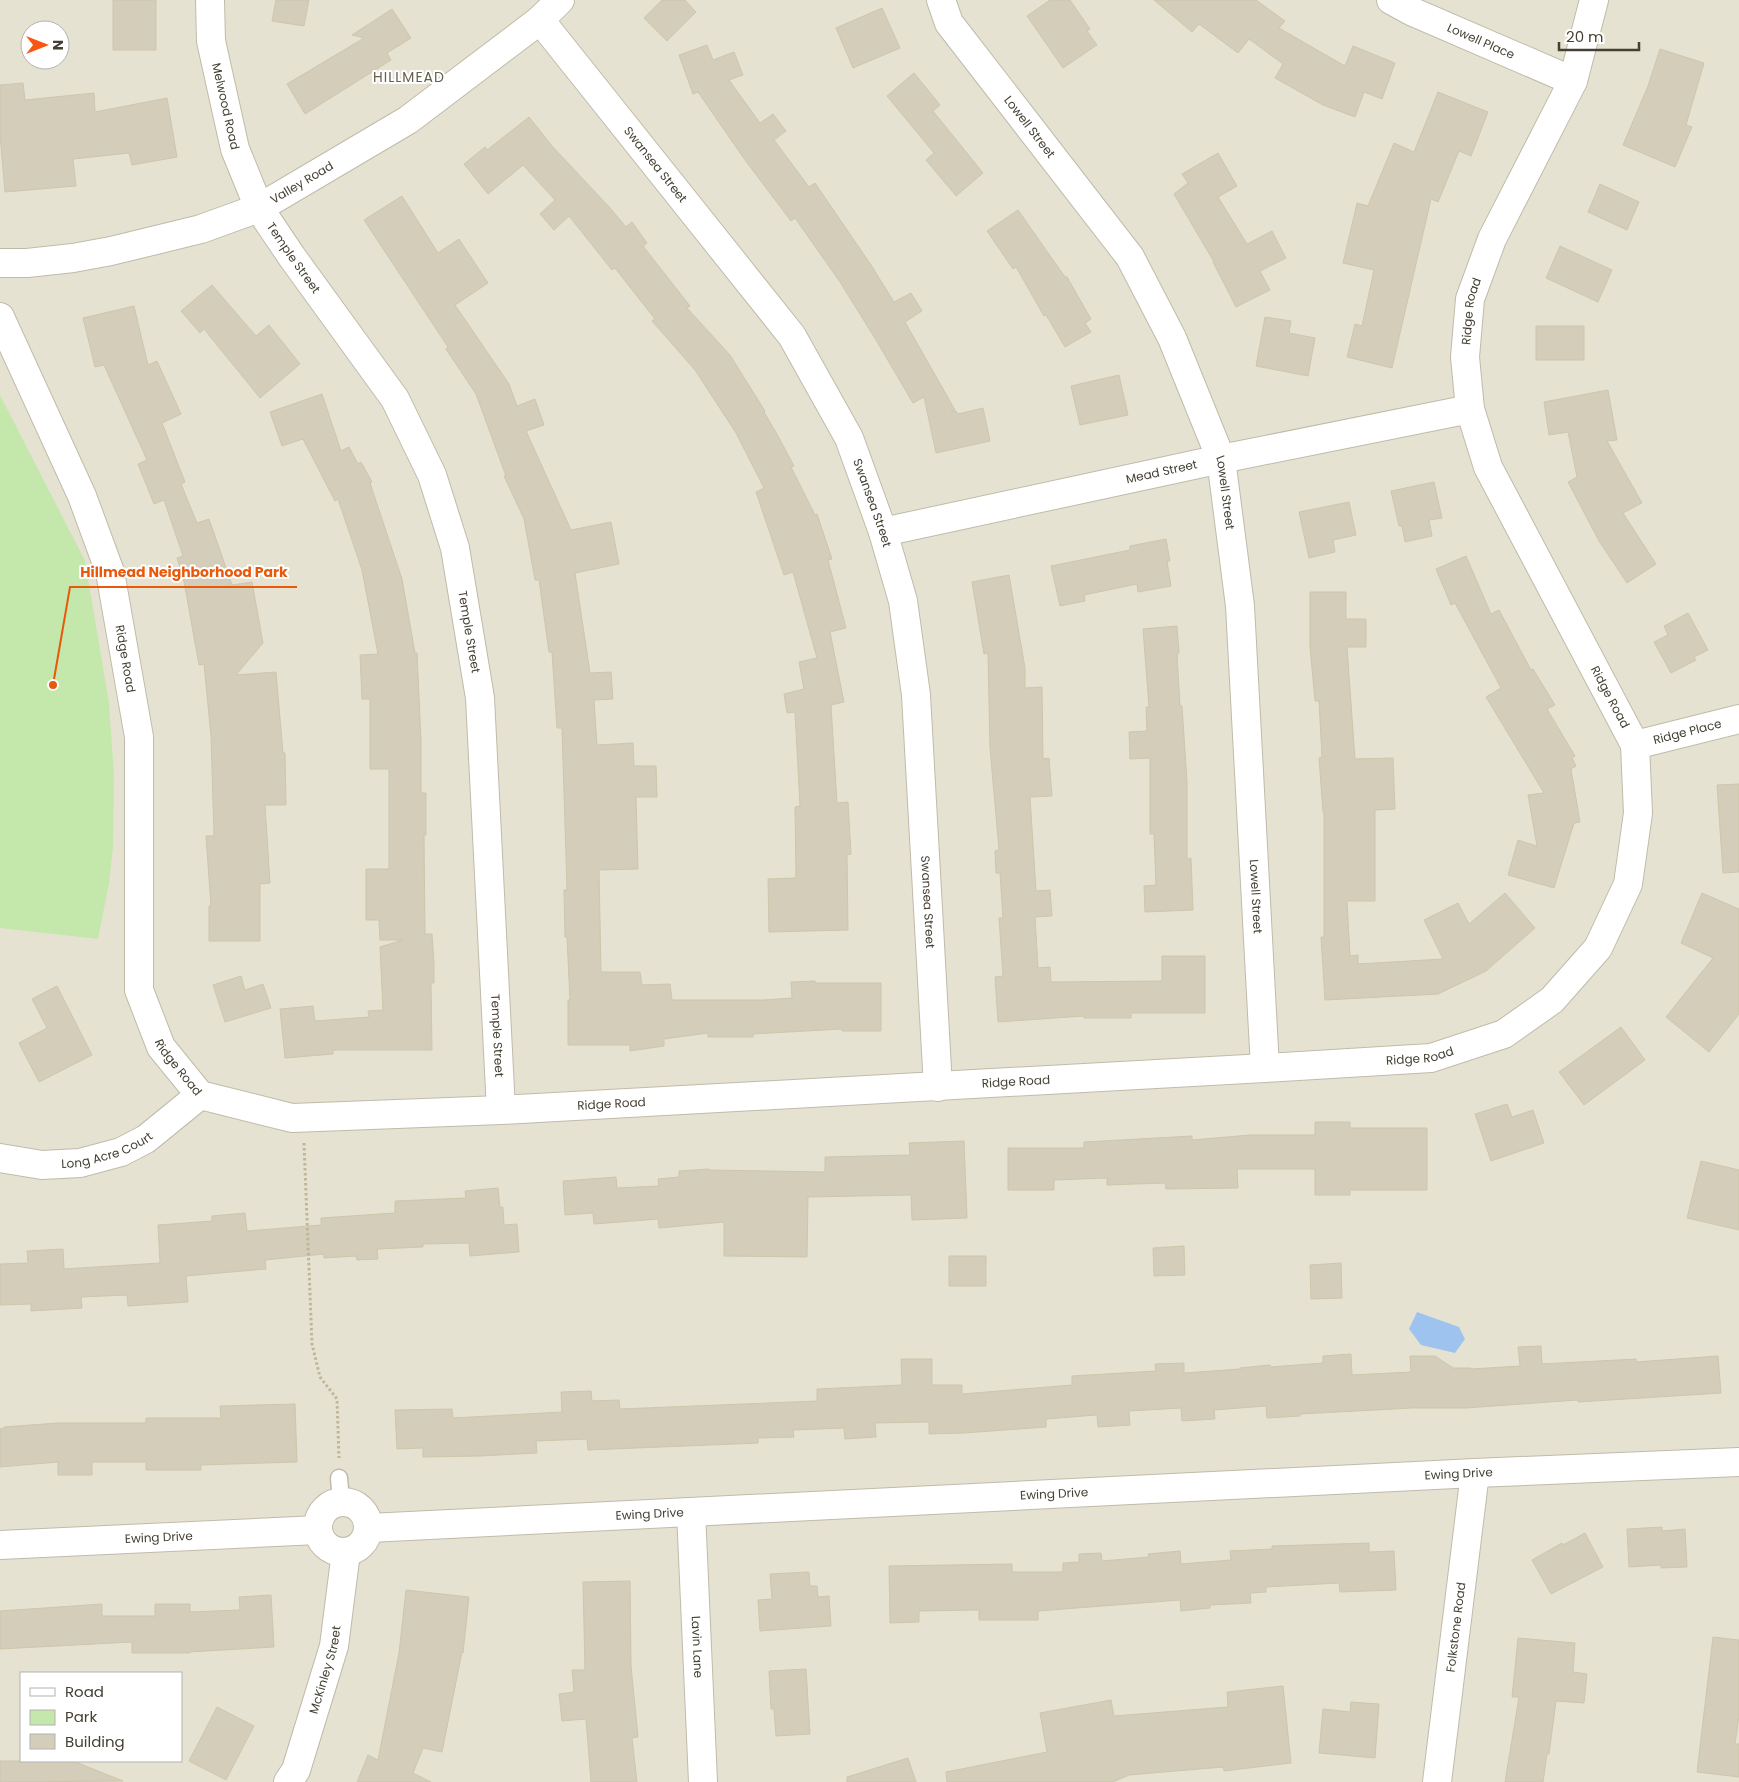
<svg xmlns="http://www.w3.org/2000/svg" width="1739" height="1782" font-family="Poppins,sans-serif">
	<rect width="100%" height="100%" fill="#f2f0e4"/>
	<path fill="#e6e2d2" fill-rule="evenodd" d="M0,0H1739V1782H0ZM30,30H60V60H30ZM21,1673H181V1761H21Z"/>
	<path fill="#c4e7ac" d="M0,395L85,561L109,703L114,775L113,847L109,883L98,939L0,928Z"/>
	<path fill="#9fc3ef" d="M1417,1312L1459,1327L1465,1339L1455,1353L1421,1345L1409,1329Z"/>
	<path fill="#d3cdb9" stroke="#cec6ac" d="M113,0H156V50H113Z
		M276,0H309L304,26L272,21Z
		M662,0H685L696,12L667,41L644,18Z
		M1050,0H1070L1090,29L1087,31L1097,45L1063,68L1027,16Z
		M1154,0H1256L1285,21L1279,28L1345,66L1353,46L1395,63L1382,99L1364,92L1355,117L1323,105L1275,78L1283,64L1249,39L1238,53L1199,24L1192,32Z
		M882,8L900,48L853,68L836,28Z
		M392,9L411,38L387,53L391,60L305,114L287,84L364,38L352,35Z
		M707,45L713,60L734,52L743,75L729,80L760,123L773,114L786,131L774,140L809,187L815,183L871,265L894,302L911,293L922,311L905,322L955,410L951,412L956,411L958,414L983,408L990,441L936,453L924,397L913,403L876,340L840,282L795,218L791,221L745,160L698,92L693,94L679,55Z
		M1660,49L1704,63L1686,125L1692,127L1675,167L1623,145L1648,86Z
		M914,73L940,105L933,111L983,173L956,196L926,160L934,153L887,96Z
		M23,83L25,100L94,93L95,112L167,98L177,157L132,165L129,153L73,159L76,186L5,192L0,135V85Z
		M1438,92L1488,112L1471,156L1459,151L1438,202L1431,199L1392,368L1347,357L1355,324L1362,326L1374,270L1343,263L1357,203L1368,206L1394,143L1414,152Z
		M529,117L552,146L611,209L626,227L632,222L647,243L643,246L690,306L687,308L730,355L765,411L764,412L778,436L794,466L791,467L815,515L817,514L832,559L828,560L846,628L830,632L844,702L831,705L837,803L848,802L851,854L847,855L848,930L769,932L768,879L796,878L795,807L800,806L795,712L787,713L784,694L804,689L799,662L817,658L793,572L784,575L756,492L764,488L736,433L695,370L652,321L655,319L615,268L612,270L569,216L554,230L540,214L555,200L523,165L488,194L464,164L485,147L487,150Z
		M1218,153L1237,186L1218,197L1247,244L1272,231L1286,258L1260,271L1270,290L1236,307L1213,262H1214L1174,194L1188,183L1182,174Z
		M1600,184L1639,202L1627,230L1588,212Z
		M402,196L438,253L459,239L488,283L455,305L509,384L517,406L535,399L544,425L526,431L571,530L611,522L619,564L575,573L590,673L611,672L613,699L594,700L597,745L633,743L634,766H656L657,797H636L638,869L599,870L601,972H640L642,985L670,984L672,1000H763L792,998L791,982L815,981V983H881V1031H842V1029L753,1034V1037H708V1033L664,1039V1046L630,1051V1045H568V1000H570L567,937H565L564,890H567L562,728H557L552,652H549L539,580H535L524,519L504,476H506L476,394L446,349L448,347L364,220Z
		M1018,210L1065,277H1067L1091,319L1085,323L1091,332L1065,347L1046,315L1044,316L1016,267L1013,269L987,231Z
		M1560,246L1612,270L1598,302L1546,278Z
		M212,285L256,336L269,325L300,364L260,398L204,329L200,333L181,311Z
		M134,306L148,365L157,361L181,414L162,423L185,482L181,484L197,523L209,519L232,585L252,582L263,643L236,675L276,672L283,753H285L286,805H265L270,883L260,884V941H209V906H211L206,836H214L211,736L204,664L199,665L183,576L177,558L183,556L164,500L154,504L138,464L147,460L104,365L95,367L83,318Z
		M1265,317L1291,321L1289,333L1315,338L1308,376L1256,366Z
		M1536,326H1584V360H1536Z
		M1119,375L1128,415L1080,425L1071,386Z
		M1608,390L1617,440L1607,441L1642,503L1623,513L1656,564L1627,583L1599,541L1568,482L1577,477L1568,432L1549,435L1544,402Z
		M322,394L341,451L349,447L358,464L361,462L372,482L370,483L402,579L415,653H417L421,741V793H426V835H424L425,934H432L434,965V983H431L432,1050H333V1054L285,1058L280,1009L313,1006L315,1021L369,1017L368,1011L383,1010L380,947L403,940H380L379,920H366V869H389V769H370V699H362L360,655L378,654L362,570L338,499L335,501L303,439L282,446L270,412Z
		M1434,482L1442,518L1429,520L1432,536L1405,542L1402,526H1399L1391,491Z
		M1349,502L1356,535L1333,540L1335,552L1309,558L1299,512Z
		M1166,539L1170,561H1167L1171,586L1138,592L1137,584L1084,595L1085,601L1060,606L1051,566L1130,550V546Z
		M1466,556L1491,614L1499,610L1531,670L1533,669L1555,705L1547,709L1575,756L1572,758L1576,766L1571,769L1580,822L1574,823L1554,888L1508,875L1518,840L1537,846L1528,795L1544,793L1486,697L1501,688L1455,603L1451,605L1436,569Z
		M1009,575L1025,668V688L1042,687L1043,759L1049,758L1052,796L1030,797L1036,891L1050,890L1052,916L1035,917L1038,968L1050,967L1051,982L1162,981V956H1205V1013H1131V1018H1084V1016L998,1022L995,977L1003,976L999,918H1003L1000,873H996L995,851L999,850L990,748L988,653L984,654L972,582Z
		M1310,592H1346V619H1366V647H1347L1355,759L1393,758L1395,809L1375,810V901H1347L1350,956L1358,955V964L1443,959L1424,920L1458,903L1469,924L1505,893L1535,928L1486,971L1438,994L1325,1000L1321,937H1324V812H1323L1319,758L1322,757L1319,701H1315L1310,647Z
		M1688,613L1708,650L1694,657L1696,660L1671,673L1654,642L1668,635L1664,626Z
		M1177,626L1179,653L1177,654L1180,706H1182L1187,782V859L1191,858L1193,910L1145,912L1144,886L1156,885L1154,834H1150V758L1130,759L1129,732L1147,731L1146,707H1149L1143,629Z
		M1739,784V872L1723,873L1717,785Z
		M1702,893L1739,909V1014L1709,1052L1666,1017L1713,958L1681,943Z
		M241,976L245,990L263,984L271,1008L225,1022L213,985Z
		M57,986L92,1055L39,1082L19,1043L47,1028L32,999Z
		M1621,1027L1645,1060L1584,1105L1559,1072Z
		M1507,1104L1512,1117L1533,1110L1544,1143L1491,1161L1475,1114Z
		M1315,1122H1350V1128H1427V1190H1350V1195H1315V1169H1237L1238,1188L1166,1189L1165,1183L1107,1185V1178L1054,1180V1190H1008V1148H1084V1142L1192,1136V1140L1250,1135H1315Z
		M964,1141L967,1218L912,1220L911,1195L808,1197L807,1257L724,1256V1222L659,1228L658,1219L594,1224L593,1213L565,1215L563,1181L616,1177L617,1188L659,1186L658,1179L679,1177V1171L709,1169V1170L825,1172V1157L910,1155L909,1143Z
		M1701,1161L1739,1170V1230L1687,1218Z
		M498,1188L500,1207H503L504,1225L517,1224L519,1252L470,1256L469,1243L423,1244V1247L377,1249L378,1259L357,1260L356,1256L324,1258V1254L265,1260L266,1269L186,1276L188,1302L128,1306L127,1295L81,1297L82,1308L31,1311V1304L0,1305V1264L28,1263L27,1251L63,1249L64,1269L160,1263L158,1225L212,1221V1216L245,1213L247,1231L321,1225V1218L395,1213V1201L466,1198L465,1191Z
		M1184,1246L1185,1275L1154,1276L1153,1248Z
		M949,1256H986V1286H949Z
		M1341,1263L1342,1298L1311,1299L1310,1265Z
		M1541,1346L1542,1364L1636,1359V1362L1718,1356L1721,1393L1578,1402V1400L1466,1408H1412L1300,1414V1416L1267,1418L1266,1406L1214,1410L1215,1419L1182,1421L1181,1408L1129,1411L1130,1425L1098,1427L1097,1415L1046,1419V1427L964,1433L929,1434V1422L875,1423L876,1437L845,1439L844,1428L793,1430L794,1437L758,1438V1443L588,1450L587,1439L536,1441L537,1453L480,1456L423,1457V1448L397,1449L395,1410L452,1409L453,1418L562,1412L561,1392L591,1391L592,1401L619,1400L620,1409L817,1401V1389L902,1385L901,1359H932V1385H962V1394L1072,1385V1376L1156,1371L1155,1364L1184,1363V1373L1240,1369V1368L1270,1365L1271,1367L1323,1363V1356L1351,1354L1352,1375L1411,1372L1410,1356H1435L1453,1368H1471V1369L1520,1366L1518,1347Z
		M295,1404L297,1462L201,1465V1470H146V1462H92V1475H58V1462L0,1467V1429L4,1428V1427L57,1423H146V1418H221L220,1406Z
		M1662,1527V1531L1685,1529L1687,1567L1661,1568V1565L1629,1567L1627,1529Z
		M1585,1533L1603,1567L1551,1594L1532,1560L1562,1543L1563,1545Z
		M1369,1543V1552L1394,1551L1396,1590L1340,1592L1339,1583L1266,1587V1592L1250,1593L1251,1603L1210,1605V1608L1181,1611L1180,1600L1038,1611V1620H979V1610L919,1611V1622L890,1623L889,1566L1012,1564V1572H1063V1563L1079,1562V1554L1101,1553L1102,1561L1149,1557L1148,1554L1180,1551L1181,1564L1231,1560L1230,1551L1272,1549V1546Z
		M809,1572L810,1586H817L818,1597L829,1596L831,1626L760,1631L758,1600L772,1599L770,1574Z
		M630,1581L631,1666L638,1737L632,1738L637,1782H591L586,1719L562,1721L559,1694L574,1692L572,1670H585L583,1582Z
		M406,1590L469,1597L463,1653L462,1652L442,1752L423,1748L413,1773L431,1782H357L368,1755L378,1760L399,1653Z
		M271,1595L274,1647L190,1652V1653H132V1642L0,1649V1611L102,1604V1616H155V1604H190V1612L240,1610L239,1597Z
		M1713,1637L1739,1640V1716L1735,1744H1739V1777L1697,1772Z
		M1518,1638L1575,1643L1573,1672L1587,1674L1584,1703L1556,1701L1549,1754H1547L1543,1782H1505L1519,1697H1512Z
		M806,1669L810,1734L776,1736L774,1709H771L769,1671Z
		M1283,1686L1291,1763L1224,1771L1223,1767L1129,1775L1113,1782H947L946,1772L1047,1752L1040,1713L1111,1700L1114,1716L1228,1707L1227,1692Z
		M1351,1702L1379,1704L1375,1758L1319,1753L1323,1709L1350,1712Z
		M217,1707L254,1726L226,1780L189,1761Z
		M908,1758L916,1782H847V1777Z
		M0,1761H73L123,1781L0,1782Z"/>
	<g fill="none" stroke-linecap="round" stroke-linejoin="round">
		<g stroke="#c0bba9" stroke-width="19">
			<path id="service" d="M339,1478L341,1501"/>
		</g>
		<g stroke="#c0bba9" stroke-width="30">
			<g id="minor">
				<path id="s1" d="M210,0L211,41L235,149L259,208L292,257L395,399L432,475L455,548L480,698L501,1110"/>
				<path id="s2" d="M941,0L949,23L1130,257L1172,338L1221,459L1240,606L1265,1068"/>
				<path id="s3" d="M1391,0L1413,12L1573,81"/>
				<path id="s4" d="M540,20L792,336L849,438L883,532L903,601L916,695L938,1087"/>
				<path id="s5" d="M0,263H27L73,258L111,251L201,229L259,208L408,120L540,20L560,0"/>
				<path id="s6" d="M0,317L82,496L110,572L139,737V990L161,1047L200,1095L292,1118L501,1110L1265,1068L1431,1058L1504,1034L1552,1000L1598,948L1628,884L1638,813L1635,745L1488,467L1470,409L1465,357L1470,299L1492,239L1573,81L1594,0"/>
				<path id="s7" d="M883,532L1221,459L1470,409"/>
				<path id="s8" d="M1635,745L1739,719"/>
				<path id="s9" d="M0,1158L42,1165L80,1163L121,1152L146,1139L200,1095"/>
				<circle cx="343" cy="1527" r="25"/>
				<path id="s10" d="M691,1512L703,1782"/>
				<path id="s11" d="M369,1528L1475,1473L1739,1462"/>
				<path id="s12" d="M0,1545L318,1530"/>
				<path id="s13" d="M288,1782L296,1770L334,1646L346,1552"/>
				<path id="s14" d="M1437,1782L1475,1473"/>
			</g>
		</g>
		<path stroke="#bfb698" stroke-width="3" stroke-dasharray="2.5 2.5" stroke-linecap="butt" d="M304,1143L312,1344L320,1377L337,1399L339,1458"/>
		<use href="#service" stroke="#fff" stroke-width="16"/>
		<use href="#minor" stroke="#fff" stroke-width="28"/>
	</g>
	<g text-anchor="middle" stroke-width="4" stroke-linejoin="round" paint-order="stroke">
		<g font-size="12" fill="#444034" stroke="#fff">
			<text dy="4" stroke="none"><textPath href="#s3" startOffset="99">Lowell Place</textPath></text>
			<text dy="4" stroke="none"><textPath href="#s1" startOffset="108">Melwood Road</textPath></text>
			<text dy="4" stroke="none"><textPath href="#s2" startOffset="156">Lowell Street</textPath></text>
			<text dy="4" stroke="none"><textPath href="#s4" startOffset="185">Swansea Street</textPath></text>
			<text dy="4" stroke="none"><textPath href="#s5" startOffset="316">Valley Road</textPath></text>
			<text dy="4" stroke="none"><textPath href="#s1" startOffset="276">Temple Street</textPath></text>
			<text dy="4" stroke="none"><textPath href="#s6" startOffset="2946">Ridge Road</textPath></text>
			<text dy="4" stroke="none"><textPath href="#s7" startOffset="285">Mead Street</textPath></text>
			<text dy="4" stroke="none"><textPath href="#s2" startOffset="576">Lowell Street</textPath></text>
			<text dy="4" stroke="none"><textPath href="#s4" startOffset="590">Swansea Street</textPath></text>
			<text dy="4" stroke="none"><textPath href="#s1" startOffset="696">Temple Street</textPath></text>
			<text dy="4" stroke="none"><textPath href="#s6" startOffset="366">Ridge Road</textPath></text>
			<text transform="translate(1610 697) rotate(62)" y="4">Ridge Road</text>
			<text dy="4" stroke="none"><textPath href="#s8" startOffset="54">Ridge Place</textPath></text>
			<text dy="4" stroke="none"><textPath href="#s2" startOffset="981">Lowell Street</textPath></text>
			<text dy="4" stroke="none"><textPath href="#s4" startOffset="995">Swansea Street</textPath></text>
			<text dy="4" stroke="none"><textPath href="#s1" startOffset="1101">Temple Street</textPath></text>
			<text dy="4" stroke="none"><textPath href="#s6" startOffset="2046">Ridge Road</textPath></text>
			<text dy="4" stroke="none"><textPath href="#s6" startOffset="786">Ridge Road</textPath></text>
			<text dy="4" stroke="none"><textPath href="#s6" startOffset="1641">Ridge Road</textPath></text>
			<text dy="4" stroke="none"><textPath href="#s6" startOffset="1236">Ridge Road</textPath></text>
			<text dy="4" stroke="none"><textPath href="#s9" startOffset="110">Long Acre Court</textPath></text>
			<text dy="4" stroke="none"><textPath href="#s11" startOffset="1091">Ewing Drive</textPath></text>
			<text dy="4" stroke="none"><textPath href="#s11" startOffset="686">Ewing Drive</textPath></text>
			<text dy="4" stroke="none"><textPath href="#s11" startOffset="281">Ewing Drive</textPath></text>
			<text dy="4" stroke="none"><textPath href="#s12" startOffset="159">Ewing Drive</textPath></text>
			<text dy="4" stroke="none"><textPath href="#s14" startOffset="156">Folkstone Road</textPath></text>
			<text dy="4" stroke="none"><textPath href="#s10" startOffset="135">Lavin Lane</textPath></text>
			<text dy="4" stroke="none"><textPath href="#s13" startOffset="119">McKinley Street</textPath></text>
		</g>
		<g font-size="14" letter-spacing="1" fill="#665f4b" stroke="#fff">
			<text x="409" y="82">HILLMEAD</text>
		</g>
	</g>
	<path fill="none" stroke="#e8590c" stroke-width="2" d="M53 685L70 587H297"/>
	<circle fill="#e8590c" stroke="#fff" stroke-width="2" cx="53" cy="685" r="5"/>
	<g font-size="14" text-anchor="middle" font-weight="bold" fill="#e8590c" stroke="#fff" stroke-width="4" stroke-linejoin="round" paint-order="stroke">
		<text x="184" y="577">Hillmead Neighborhood Park</text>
	</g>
	<rect x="20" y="1672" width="162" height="90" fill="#ffffff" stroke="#b4b3ae"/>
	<rect x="30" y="1688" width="25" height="8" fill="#ffffff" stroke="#b4b3ae"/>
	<text x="65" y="1697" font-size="15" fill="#444034">Road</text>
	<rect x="30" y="1710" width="25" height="15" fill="#c4e7ac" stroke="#b4b3ae"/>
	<text x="65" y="1722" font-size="15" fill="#444034">Park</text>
	<rect x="30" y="1734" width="25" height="15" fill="#d3cdb9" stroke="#b4b3ae"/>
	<text x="65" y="1747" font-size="15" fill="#444034">Building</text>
	<g transform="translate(45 45) rotate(90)"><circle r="24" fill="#ffffff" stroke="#b4b3ae"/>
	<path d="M0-4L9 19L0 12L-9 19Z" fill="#f95613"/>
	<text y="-8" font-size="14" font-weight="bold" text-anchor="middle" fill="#444034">N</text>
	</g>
	<path d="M1559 42v8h80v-8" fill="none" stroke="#444034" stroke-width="2.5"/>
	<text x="1566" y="42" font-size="15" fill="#444034" stroke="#ffffff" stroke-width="4" paint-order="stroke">20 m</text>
</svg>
